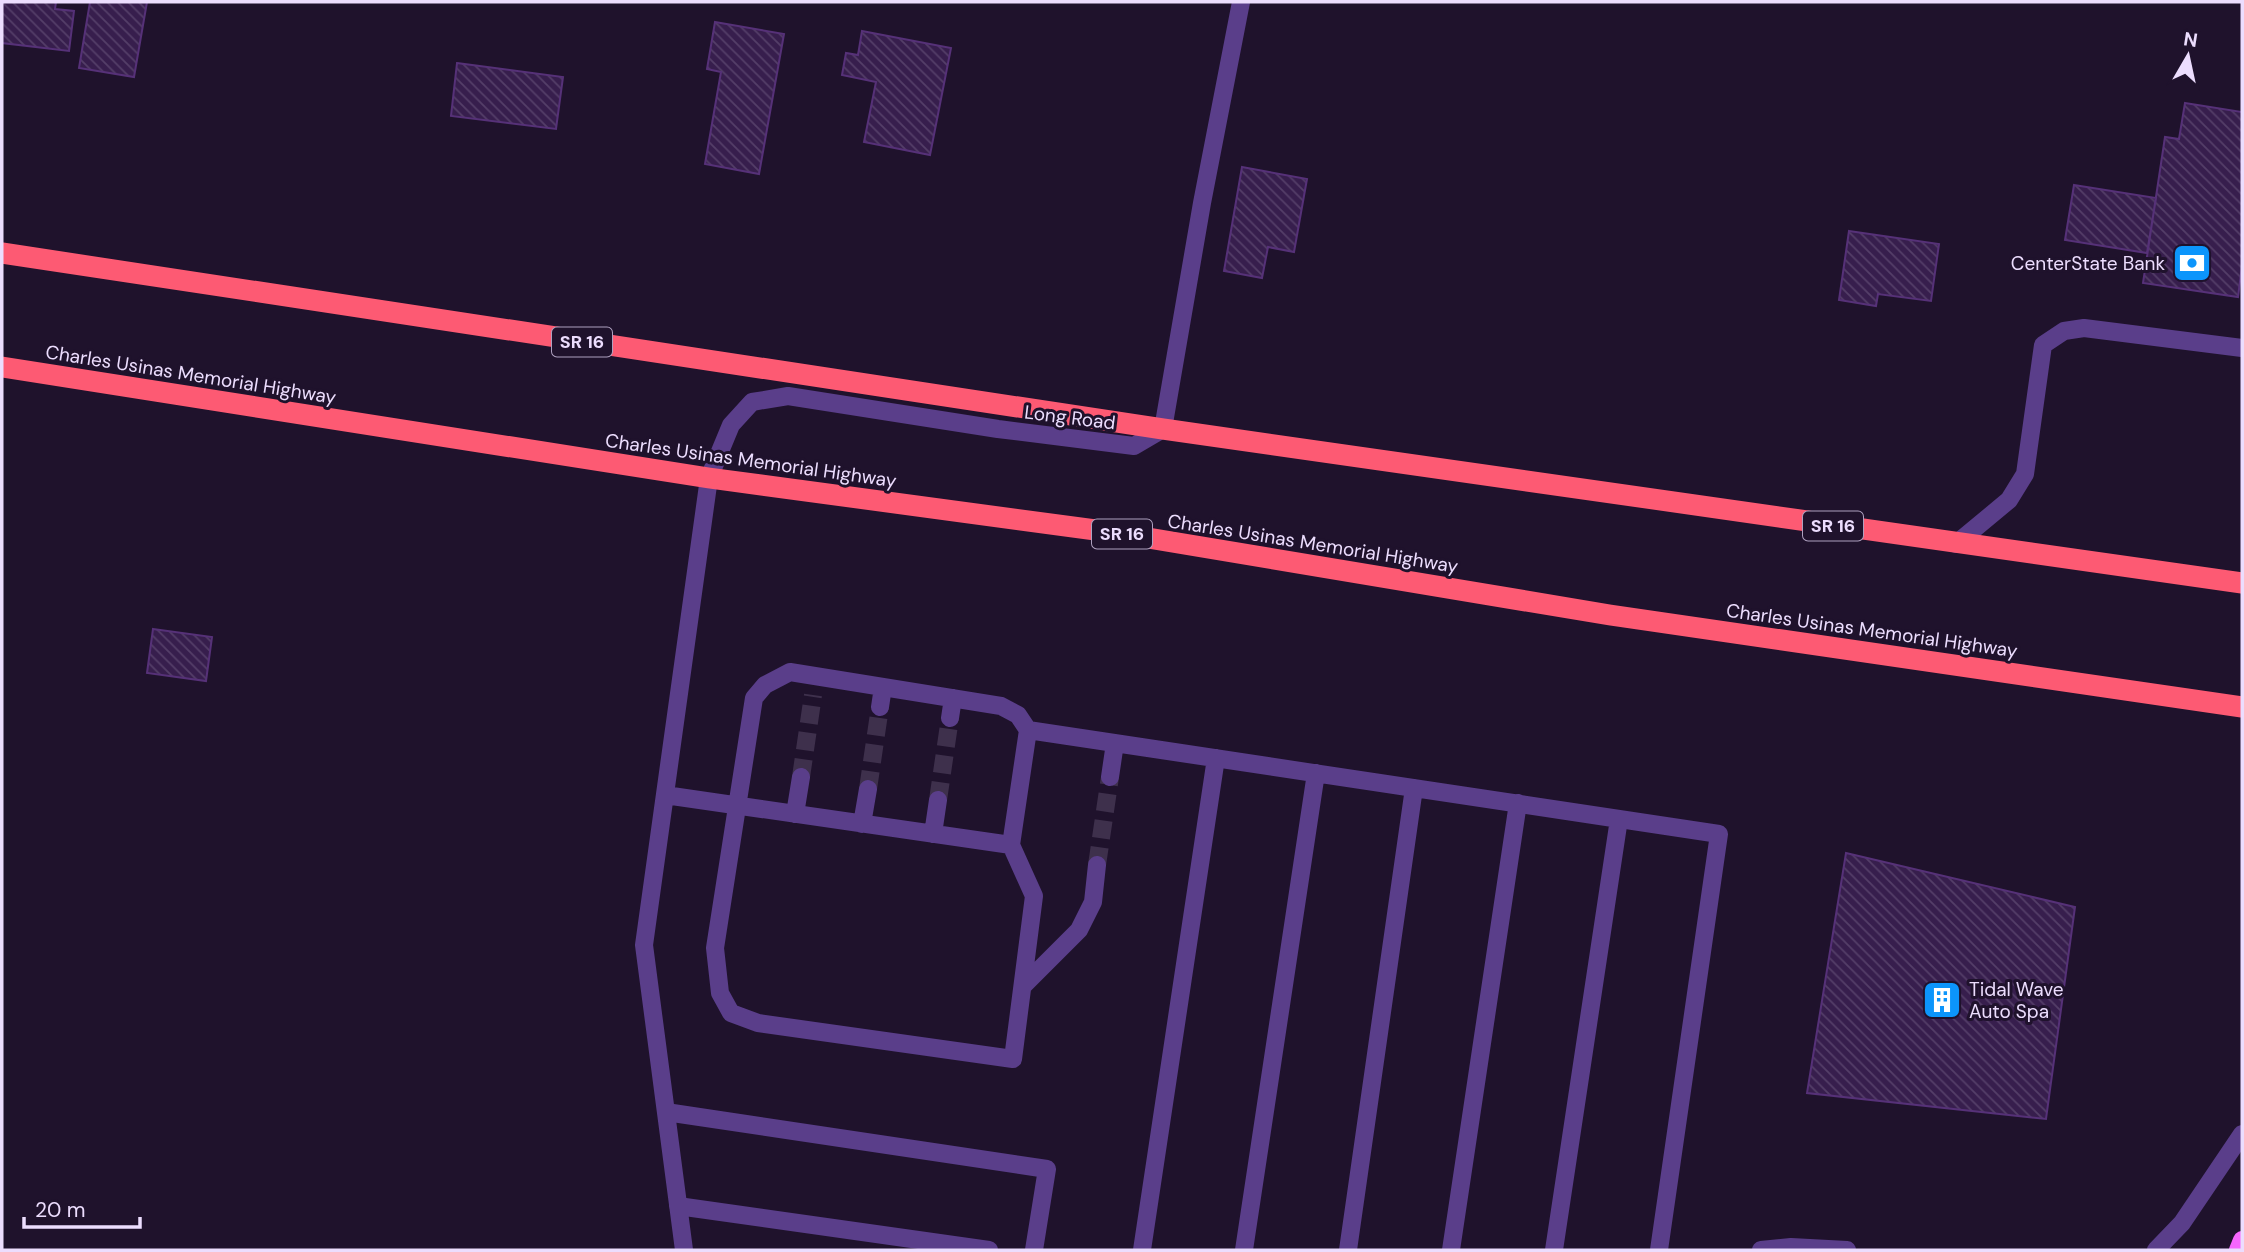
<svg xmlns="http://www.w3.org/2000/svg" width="2244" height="1252" font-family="'DM Sans',sans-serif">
	<defs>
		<pattern id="building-back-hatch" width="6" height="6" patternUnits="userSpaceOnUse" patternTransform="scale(1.75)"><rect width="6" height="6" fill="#371e4d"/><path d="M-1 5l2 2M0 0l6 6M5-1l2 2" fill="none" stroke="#543e68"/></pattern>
	</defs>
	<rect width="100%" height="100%" fill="#1f122c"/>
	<path fill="url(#building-back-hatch)" stroke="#563178" stroke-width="2" d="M2,2H56L55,9L74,11L69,51L2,43Z
		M90,2H147L134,77L79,68Z
		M715,22L784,34L759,174L705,164L721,72L707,69Z
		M862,31L951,48L930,155L864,142L876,82L842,75L846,53L858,55Z
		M457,63L563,77L556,129L451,116Z
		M2185,103L2242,112V266L2238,297L2143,283L2165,137L2179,139Z
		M1242,167L1307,179L1294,252L1268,247L1262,278L1224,271Z
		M2074,185L2156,198L2147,253L2065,240Z
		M1849,231L1939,244L1931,301L1878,294L1876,306L1839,300Z
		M153,629L212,637L206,681L147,673Z
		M1846,853L2075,907L2046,1119L1807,1093Z"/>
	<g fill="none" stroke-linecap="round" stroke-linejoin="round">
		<path stroke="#3e304c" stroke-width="18" stroke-dasharray="18 9" stroke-linecap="butt" d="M801,777L813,695
			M868,789L880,707
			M938,800L950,718
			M1097,865L1110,777"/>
		<path stroke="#5a3e8a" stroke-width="18" d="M1956,544L2009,500L2025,474L2043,345L2064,331L2084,328L2242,348
			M880,707L883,687
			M950,718L953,698
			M1110,777L1115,743
			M665,795L1011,845L1028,730L1719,834L1659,1250
			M795,814L801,777
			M862,824L868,789
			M933,834L938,800
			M1011,845L1034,896L1013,1059L758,1023L731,1013L720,993L715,948L754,698L765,685L790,672L1001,706L1018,715L1028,730
			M1023,986L1079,930L1093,902L1097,865
			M666,1112L1047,1169L1034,1250
			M678,1206L989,1250
			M684,1250L644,945L709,478L731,425L752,402L788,396L998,429L1134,446L1163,429L1202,203L1241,2
			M1142,1250L1216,758
			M1244,1250L1316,773
			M1348,1250L1414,788
			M1451,1250L1518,803
			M1554,1250L1619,819
			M1761,1250L1791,1247L1847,1250
			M2156,1250L2182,1223L2242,1134"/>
		<path stroke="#f666fd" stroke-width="18" d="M2238,1250L2242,1240"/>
		<path stroke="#fd5a73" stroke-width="21" d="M2,253L1163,429L2242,583
			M2,367L709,478L1118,533L1610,615L2242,707"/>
	</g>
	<defs>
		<g id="bank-square" transform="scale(2.0125)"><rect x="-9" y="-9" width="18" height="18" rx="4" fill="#0c95fb" stroke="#1f122c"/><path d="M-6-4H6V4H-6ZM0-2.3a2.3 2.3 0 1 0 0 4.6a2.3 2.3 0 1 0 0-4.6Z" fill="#fff"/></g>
		<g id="building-square" transform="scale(2.0125)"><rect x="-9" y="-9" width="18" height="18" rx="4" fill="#0c95fb" stroke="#1f122c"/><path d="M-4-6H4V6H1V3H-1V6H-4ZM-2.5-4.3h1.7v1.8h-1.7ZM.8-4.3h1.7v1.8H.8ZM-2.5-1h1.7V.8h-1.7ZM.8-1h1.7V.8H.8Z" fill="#fff"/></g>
	</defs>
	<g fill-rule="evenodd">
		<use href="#bank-square" x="2192" y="263"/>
		<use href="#building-square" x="1942" y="1000"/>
	</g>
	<g text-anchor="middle" stroke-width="6" stroke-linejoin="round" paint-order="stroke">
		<g fill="#1f122c" stroke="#aea0bf" stroke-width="2">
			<rect x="552" y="327.5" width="60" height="29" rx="5"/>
			<rect x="1803" y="511.5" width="60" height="29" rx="5"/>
			<rect x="1092" y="519.5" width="60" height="29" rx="5"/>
		</g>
		<g font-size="18" font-weight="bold" fill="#ecddfe">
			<text x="582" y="348">SR 16</text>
			<text x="1833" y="532">SR 16</text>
			<text x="1122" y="540">SR 16</text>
		</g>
		<g font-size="19" fill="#ecddfe" stroke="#1f122c" text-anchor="end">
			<text x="2165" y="270">CenterState Bank</text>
			<text x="1969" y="996" text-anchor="start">Tidal Wave<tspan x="1969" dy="22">Auto Spa</tspan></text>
		</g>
		<g font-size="19" fill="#ecddfe" stroke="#1f122c">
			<text transform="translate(191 374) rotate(9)" y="7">Charles Usinas Memorial Highway</text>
			<text transform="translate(1070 417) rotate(7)" y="7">Long Road</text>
			<text transform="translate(751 460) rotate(8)" y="7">Charles Usinas Memorial Highway</text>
			<text transform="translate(1313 543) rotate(9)" y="7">Charles Usinas Memorial Highway</text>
			<text transform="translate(1872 630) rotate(8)" y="7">Charles Usinas Memorial Highway</text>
		</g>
	</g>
	<rect width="2244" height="1252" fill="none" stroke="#ecddfe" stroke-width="7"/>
	<g transform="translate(2188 56) rotate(9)" stroke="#1f122c" stroke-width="5" paint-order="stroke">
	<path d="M0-5L12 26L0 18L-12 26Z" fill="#ecddfe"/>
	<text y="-10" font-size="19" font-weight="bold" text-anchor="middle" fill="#ecddfe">N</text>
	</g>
	<path d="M24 1217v10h116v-10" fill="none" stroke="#ecddfe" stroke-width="3.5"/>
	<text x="35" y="1217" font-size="21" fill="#ecddfe" stroke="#1f122c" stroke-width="5" paint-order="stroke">20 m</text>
</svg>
